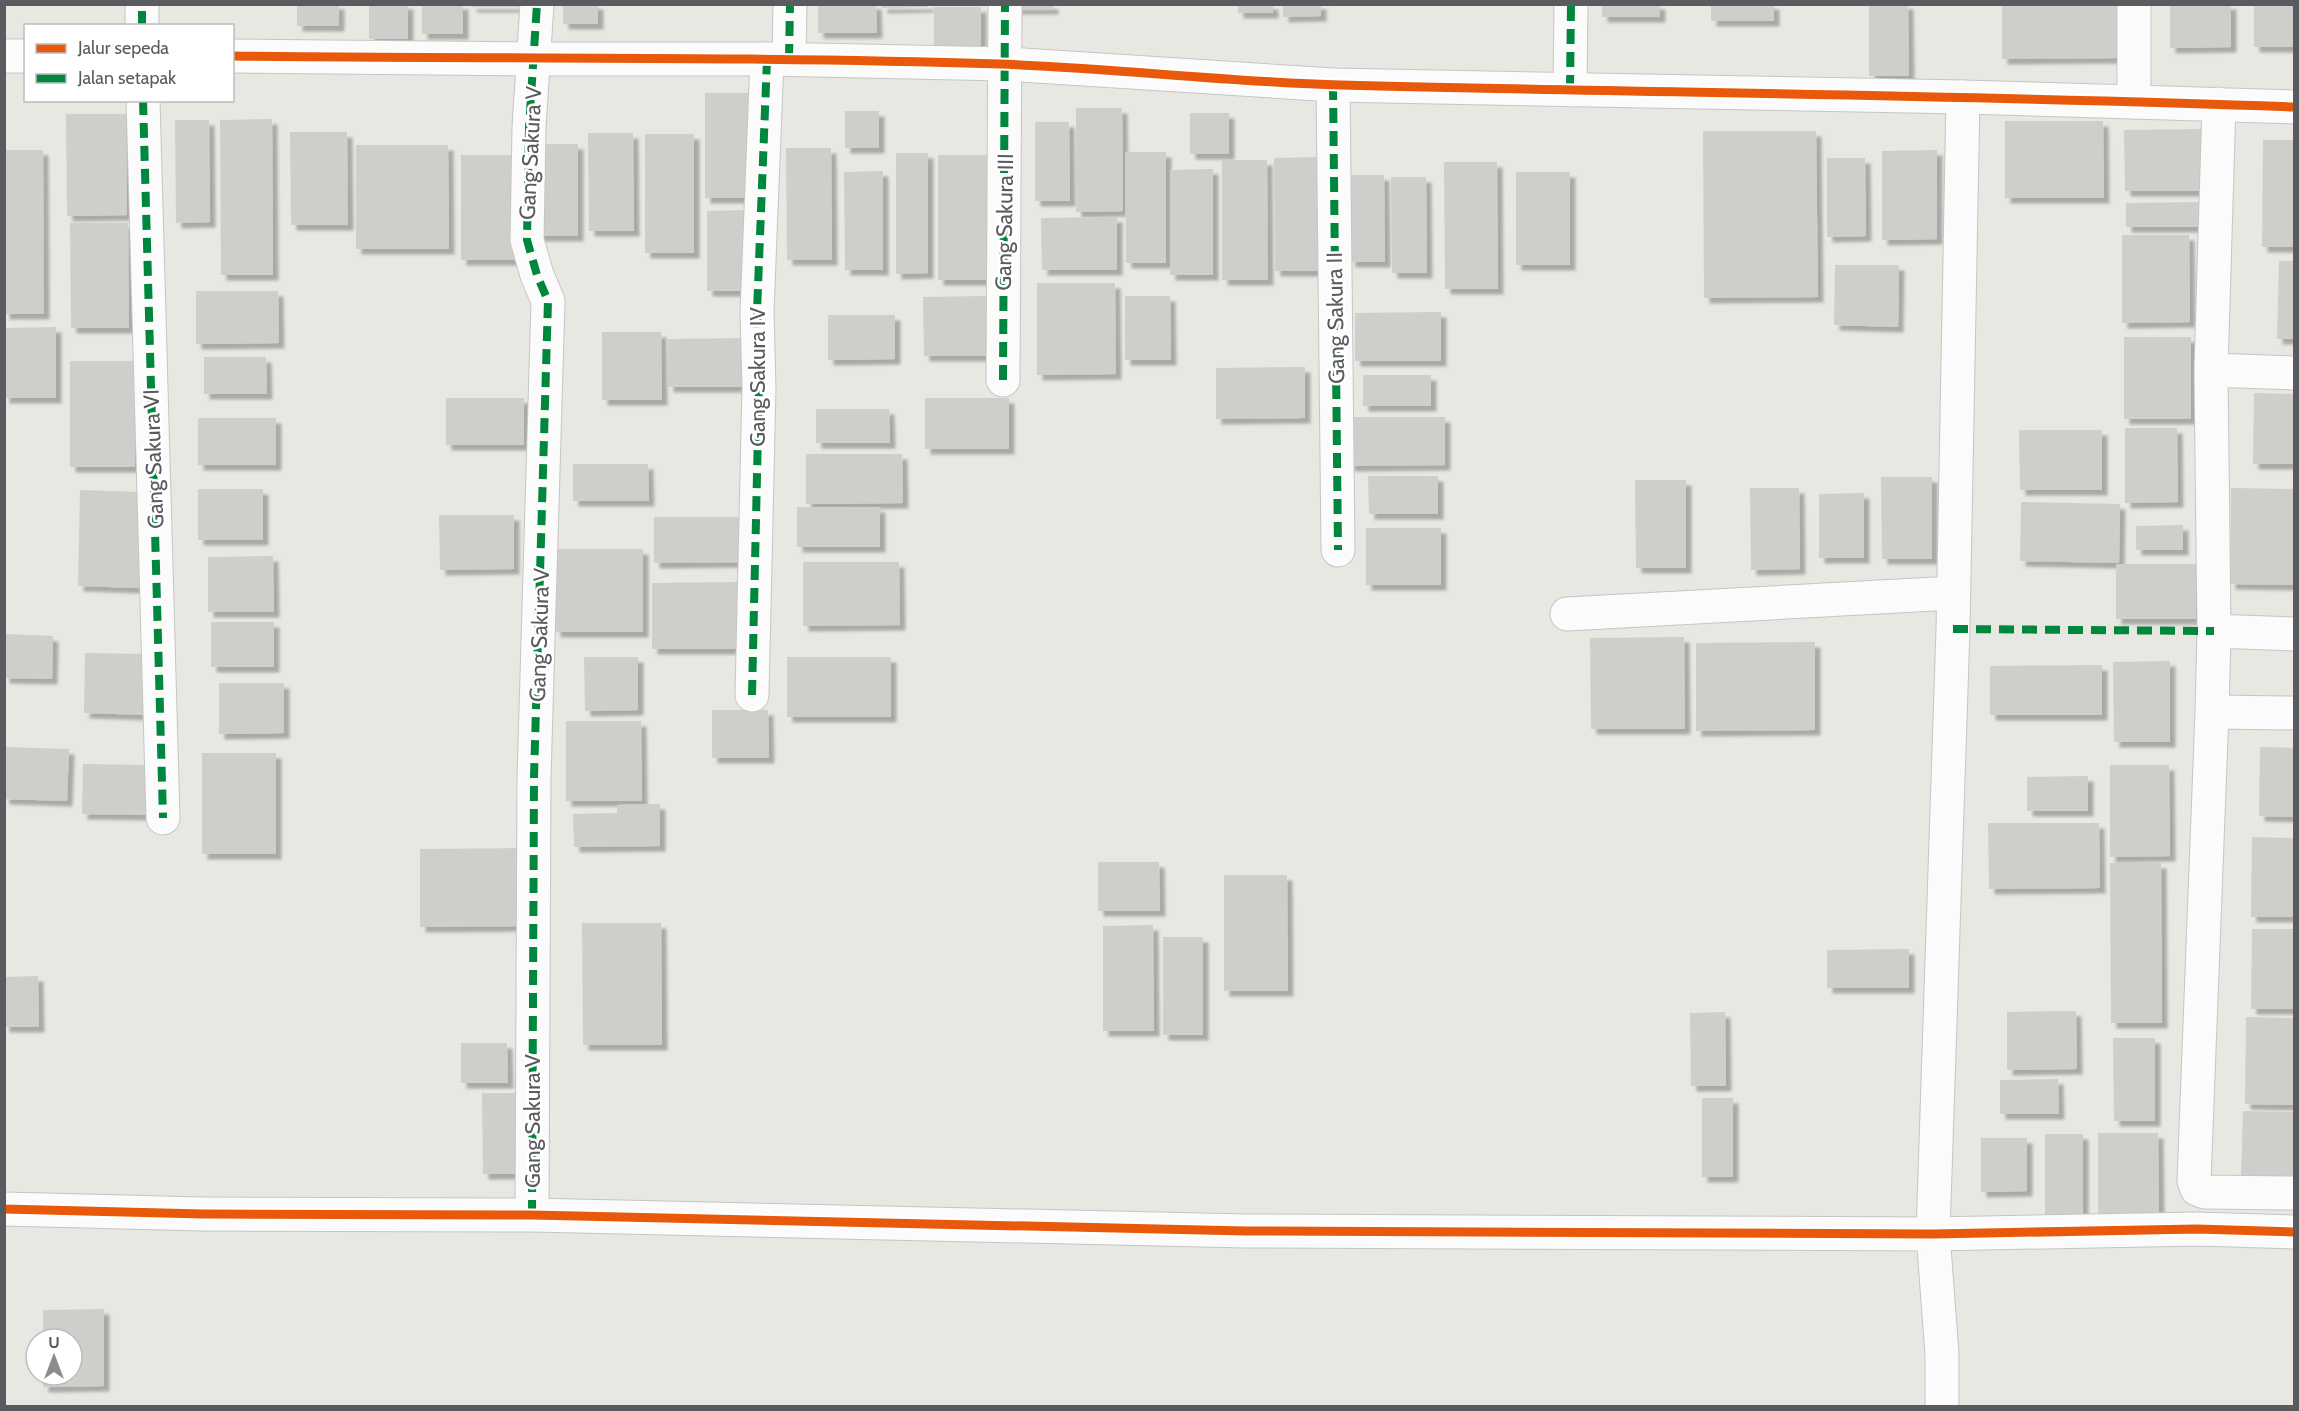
<svg xmlns="http://www.w3.org/2000/svg" width="2299" height="1411" font-family="Cabin,sans-serif">
	<defs>
		<filter id="shadow"><feDropShadow dx="5.5" dy="5.5" stdDeviation="1.5" flood-color="#0004"/></filter>
	</defs>
	<rect width="100%" height="100%" fill="#e8e7e2"/>
	<path fill="#cececb" filter="url(#shadow)" d="M297,4H339V26H297Z
		M369,4H408V39H369Z
		M422,4H463V34H422Z
		M471,4H522V7H471Z
		M563,4H598V24H563Z
		M818,4H876L877,33H818Z
		M882,4H928V7L882,8Z
		M1008,4H1053V9H1008Z
		M1238,4H1273V13H1238Z
		M1283,4H1321V16L1283,17Z
		M1602,4H1660V17H1602Z
		M1711,4H1774V21H1711Z
		M1869,4H1908L1909,76H1869Z
		M2002,4H2119V58L2002,59Z
		M2170,4H2231V47L2170,48Z
		M2254,4H2294V47H2254Z
		M934,7H981V50H934Z
		M705,93H757L758,198H705Z
		M1076,108H1122L1123,211L1076,212Z
		M845,111H879V148H845Z
		M1190,113H1229V154H1190Z
		M66,114H126L127,215L67,216Z
		M272,119L273,275H221L220,120Z
		M175,120H209L210,222L176,223Z
		M2005,121H2103L2104,198H2005Z
		M1035,122H1069L1070,201H1035Z
		M2203,129L2204,191H2125L2124,130Z
		M1703,131H1816L1818,297L1704,298Z
		M290,132H347L348,225H291Z
		M588,133H633L634,231H589Z
		M645,134H694V253H645Z
		M2263,140H2294V247H2262Z
		M534,144H578V236H535Z
		M356,145H448L449,249H356Z
		M786,148H831L832,260H787Z
		M4,150H43L44,314H4Z
		M1937,150V239L1882,240V151Z
		M1125,152H1166V263H1126Z
		M896,153H928V273L896,274Z
		M461,155H515L516,260H461Z
		M938,155H992V280H938Z
		M1317,157L1318,271H1275L1274,158Z
		M1827,158H1865L1866,236L1827,237Z
		M1222,160H1267L1268,280H1222Z
		M1444,162H1497L1498,289H1445Z
		M1213,169V275H1170V170Z
		M883,171V270H845L844,172Z
		M1516,172H1570V265H1516Z
		M1349,175H1384L1385,262H1350Z
		M1391,177H1426L1427,273H1392Z
		M2207,202V227H2126V203Z
		M750,210V291H707V211Z
		M1117,217V270H1042L1041,218Z
		M70,223H128L129,328H71Z
		M2122,235H2189L2190,322L2122,323Z
		M2279,261H2294V339H2277Z
		M1835,265H1899L1898,327L1834,325Z
		M1037,283H1115L1116,374L1037,375Z
		M196,291H278L279,343L196,344Z
		M986,296V356H924L923,297Z
		M1125,296H1170L1171,360H1125Z
		M1441,312V361H1355V313Z
		M828,315H895V359L828,360Z
		M56,327V398H4V328Z
		M602,332H661L662,400H602Z
		M2124,337H2191V419H2124Z
		M750,338V387H668V339Z
		M204,357H266L267,394H204Z
		M70,361H135V467H70Z
		M1305,367V418L1216,419V368Z
		M1363,375H1431V406H1363Z
		M2254,393L2294,394V464H2253Z
		M446,398H524V445H446Z
		M925,398H1009V449H925Z
		M816,409H889L890,443H816Z
		M1349,417H1445V465L1349,466Z
		M198,418H276V465H198Z
		M2125,428H2177L2178,502L2125,503Z
		M2019,430H2102V490H2020Z
		M806,454H902L903,503L806,504Z
		M573,464H648L649,501H573Z
		M1368,476H1438V514H1369Z
		M1881,477H1932V559H1882Z
		M1635,480H1686V568H1636Z
		M1750,488H1799L1800,569L1751,570Z
		M2231,488L2294,489V585L2230,584Z
		M198,489H263V540H198Z
		M80,490L141,492L139,588L78,586Z
		M1864,493V558H1819V494Z
		M2021,502L2120,504L2119,563L2020,561Z
		M797,507H880V547H797Z
		M439,515H514V569L440,570Z
		M654,517H743V562L654,563Z
		M2183,525V550H2136V526Z
		M1366,528H1441V585H1366Z
		M554,549H643V632H555Z
		M273,556L274,612H208V557Z
		M803,562H899L900,625L803,626Z
		M2116,564H2196V619H2116Z
		M737,582L738,649H652V583Z
		M211,622H274V667H211Z
		M4,634L53,636L52,679L4,678Z
		M1684,637L1685,729H1591L1590,638Z
		M1815,642V730L1696,731V643Z
		M85,653L149,654L147,715L84,713Z
		M584,657H638V710L585,711Z
		M787,657H891V717H787Z
		M2170,661V742H2114L2113,662Z
		M2102,665V715H1990V666Z
		M219,683H284V733L219,734Z
		M712,710H768L769,758H712Z
		M566,721H641L642,801H566Z
		M4,747L69,749L67,801L4,799Z
		M2260,747L2294,748V817L2259,816Z
		M202,753H276V854H202Z
		M83,764L150,765L149,815L82,814Z
		M2110,765H2169L2170,856L2110,857Z
		M2088,776V811H2027V777Z
		M660,804V846L574,847L573,814L617,813V805Z
		M1988,823H2099L2100,888L1989,889Z
		M2252,837L2294,838V917H2251Z
		M524,848L525,926L420,927V849Z
		M1098,862H1159L1160,911H1098Z
		M2110,863H2161L2162,1023H2111Z
		M1224,875H1287L1288,991H1224Z
		M582,923H661L662,1045H583Z
		M1153,925L1154,1031H1103V926Z
		M2252,929H2294V1009H2251Z
		M1163,937H1203V1035H1163Z
		M1909,949V988H1827V950Z
		M38,976L39,1027H4V977Z
		M2076,1011L2077,1069L2007,1070V1012Z
		M1725,1012L1726,1086H1691L1690,1013Z
		M2246,1017L2294,1018V1105L2245,1104Z
		M2113,1038H2155V1121H2114Z
		M461,1043H507L508,1083H461Z
		M2058,1079L2059,1114H2000V1080Z
		M482,1093H526L527,1174H483Z
		M1702,1098H1733V1177H1702Z
		M2243,1111L2294,1112V1179H2241Z
		M2098,1133H2158L2159,1213H2098Z
		M2045,1134H2083V1219L2045,1220Z
		M1981,1138H2027V1191L1981,1192Z
		M104,1309V1386L43,1387V1375H72V1339H43V1310Z"/>
	<g fill="none" stroke-linecap="round" stroke-linejoin="round">
		<g stroke="#c5c5c4" stroke-width="35">
			<path id="street" d="M142,26V4
				M789,59L790,4
				M1333,85L1338,550
				M1570,90L1571,4
				M143,100L163,818
				M2134,102L2294,107
				M2219,104L2211,370L2214,631L2212,712L2194,1181L2197,1189L2205,1192L2294,1193
				M2211,370L2294,373
				M1003,380L1005,4
				M1567,614L1953,593
				M2214,631L2294,634
				M752,695L759,387L757,312L767,59
				M2212,712L2294,713
				M4,1209L203,1214L532,1215L1246,1231L1933,1234L2197,1229L2294,1232
				M532,1215L534,777L548,301L537,275L527,240L529,127L537,4
				M1942,1406V1354L1933,1234L1953,629L1963,97"/>
		</g>
		<g stroke="#c5c6c5" stroke-width="35">
			<path id="secondary" d="M4,56H26
				M232,56L535,59H767L1006,64L1333,85L1963,97L2134,102V4"/>
		</g>
		<use href="#street" stroke="#fcfbfb" stroke-width="33"/>
		<use href="#secondary" stroke="#fcfbfb" stroke-width="33"/>
		<path stroke="#00873e" stroke-width="8" stroke-dasharray="15 8" stroke-linecap="butt" d="M142,26V4
			M789,59L790,4
			M1333,85L1338,550
			M1570,90L1571,4
			M143,100L163,818
			M1003,380L1005,4
			M1953,629L2214,631
			M752,695L759,387L757,312L767,59
			M532,1215L534,777L548,301L537,275L527,240L529,127L537,4"/>
		<g stroke="#fff" stroke-width="13">
			<path id="cycleway" d="M232,56C488,59 744,56 1000,64C1113,68 1227,82 1341,85C1659,93 1977,95 2294,107
				M4,1209L203,1214L532,1215L1246,1231L1933,1234L2197,1229L2294,1232"/>
		</g>
		<use href="#cycleway" stroke="#e8590c" stroke-width="9"/>
	</g>
	<g text-anchor="middle" stroke-width="5" stroke-linejoin="round" paint-order="stroke">
		<g font-size="22" fill="#595b5f" stroke="#fff">
			<text transform="translate(530 153) rotate(-87)" y="8">Gang Sakura V</text>
			<text transform="translate(1004 222) rotate(-89)" y="8">Gang Sakura III</text>
			<text transform="translate(1335 318) rotate(-91)" y="8">Gang Sakura II</text>
			<text transform="translate(757 377) rotate(-90)" y="8">Gang Sakura IV</text>
			<text transform="translate(153 459) rotate(-92)" y="8">Gang Sakura VI</text>
			<text transform="translate(539 635) rotate(-88)" y="8">Gang Sakura V</text>
			<text transform="translate(532 1121) rotate(-90)" y="8">Gang Sakura V</text>
		</g>
	</g>
	<rect width="2299" height="1411" fill="none" stroke="#595b5f" stroke-width="12"/>
	<rect x="24" y="24" width="210" height="78" fill="#ffffff" stroke="#bdbdbf" stroke-width="1.5"/>
	<rect x="36" y="44" width="30" height="9" fill="#e8590c" stroke="#bdbdbf" stroke-width="1.5"/>
	<text x="78" y="54" font-size="18" fill="#595b5f">Jalur sepeda</text>
	<rect x="36" y="74" width="30" height="9" fill="#00873e" stroke="#bdbdbf" stroke-width="1.5"/>
	<text x="78" y="84" font-size="18" fill="#595b5f">Jalan setapak</text>
	<g transform="translate(54 1357)"><circle r="28" fill="#ffffff" stroke="#bdbdbf" stroke-width="1.5"/>
	<path d="M0-4.5L10 22L0 15L-10 22Z" fill="#8b8c8d"/>
	<text y="-9" font-size="16" font-weight="bold" text-anchor="middle" fill="#595b5f">U</text>
	</g>
</svg>
